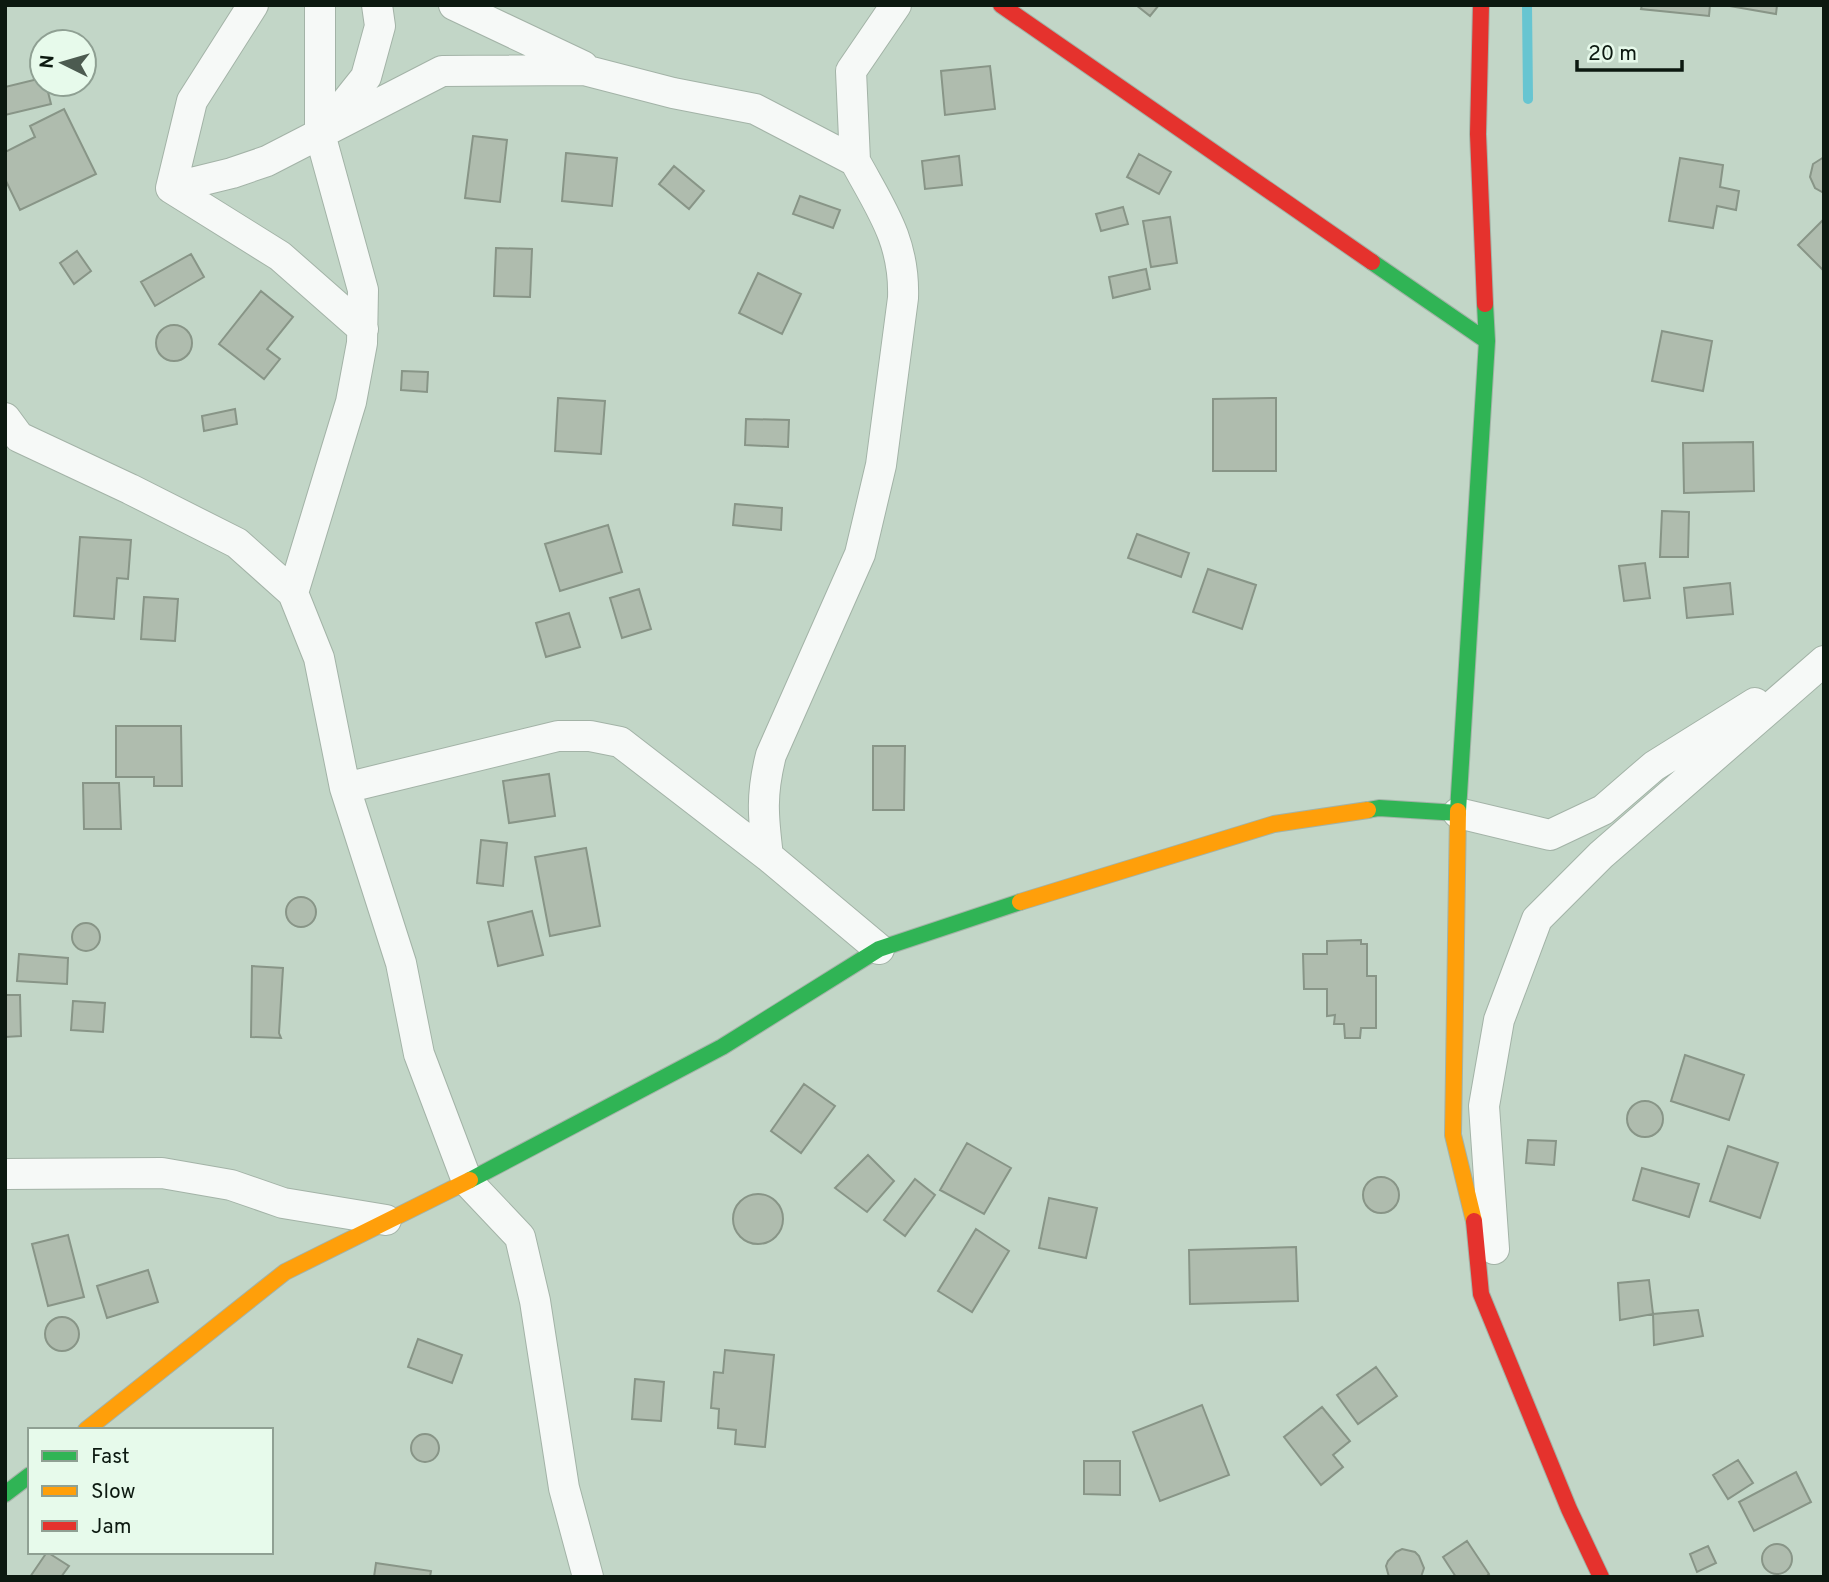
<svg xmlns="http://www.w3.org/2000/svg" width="1829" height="1582" font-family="Overpass,sans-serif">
	<rect width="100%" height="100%" fill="#c2d6c7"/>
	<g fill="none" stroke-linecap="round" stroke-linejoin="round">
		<path stroke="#67c5d1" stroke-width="10" d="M1527,5L1528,99"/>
	</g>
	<path fill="#afbcae" stroke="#889587" stroke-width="2" d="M1136,5H1159L1150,16Z
		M1642,5H1710L1709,16L1641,9Z
		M1724,5H1777L1776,14Z
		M990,66L995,109L945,115L941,71Z
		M42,78V84H46L51,104L5,115V87Z
		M64,109L96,174L20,210L5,179V152L35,137L30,126Z
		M473,136L507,140L500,202L465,198Z
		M566,153L617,158L612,206L562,201Z
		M1139,154L1171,172L1159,194L1127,177Z
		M959,156L962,185L925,189L922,161Z
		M1824,157V193L1815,188L1810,177L1813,164Z
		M1680,158L1723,165L1720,187L1739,191L1736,210L1717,206L1713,228L1669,221Z
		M674,166L704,191L689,209L659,184Z
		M800,196L840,210L833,228L793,214Z
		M1123,207L1128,224L1101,231L1096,214Z
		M1170,217L1177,263L1151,267L1143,221Z
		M1824,219V271L1798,245Z
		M496,248L532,249L530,297L494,296Z
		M77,251L91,271L74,284L60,263Z
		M191,254L204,277L155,306L141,282Z
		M1146,269L1150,289L1113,298L1109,277Z
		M758,273L801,294L782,334L739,313Z
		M261,291L293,317L267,349L280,359L264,379L219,344Z
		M156 343a18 18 0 1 1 36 0a18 18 0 1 1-36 0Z
		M1662,331L1712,341L1703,391L1652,381Z
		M402,371L428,372L427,392L401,390Z
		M558,398L605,401L601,454L555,451Z
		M1276,398V471H1213V399Z
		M235,409L237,424L204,431L202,416Z
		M746,419L789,420L788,447L745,445Z
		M1753,442L1754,491L1684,493L1683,443Z
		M735,504L782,508L781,530L733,525Z
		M1662,511L1689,512L1688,557H1660Z
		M608,525L622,572L560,591L545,544Z
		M1137,534L1189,553L1181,577L1128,558Z
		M80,537L131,540L128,579L117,578L114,619L74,616Z
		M1645,563L1650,598L1624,601L1619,566Z
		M1208,569L1256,585L1242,629L1193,612Z
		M1730,583L1733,614L1687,618L1684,588Z
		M639,589L651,629L622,638L610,598Z
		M144,597L178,599L175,641L141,639Z
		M569,613L580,647L546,657L536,623Z
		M116,726H181L182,786H154V777H116Z
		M873,746H905L904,810H873Z
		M549,774L555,816L509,823L503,781Z
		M83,783H119L121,829H84Z
		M481,840L507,843L503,886L477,883Z
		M586,848L600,926L550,936L535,857Z
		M286 912a15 15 0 1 1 30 0a15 15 0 1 1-30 0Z
		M532,911L543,955L498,966L488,922Z
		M72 937a14 14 0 1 1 28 0a14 14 0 1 1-28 0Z
		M1361,940V944H1367V976H1376V1028H1361L1360,1038H1345L1344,1024H1334L1335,1015L1327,1016V989H1304L1303,954H1327V941Z
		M19,954L68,958L67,984L17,981Z
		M252,966L283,968L279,1033L281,1038L251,1037Z
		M5,995H20L21,1036L5,1037Z
		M73,1001L105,1003L103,1032L71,1030Z
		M1685,1055L1744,1075L1729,1120L1671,1101Z
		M804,1084L835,1106L801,1153L771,1131Z
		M1627 1119a18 18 0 1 1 36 0a18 18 0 1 1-36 0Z
		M1528,1140L1556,1141L1554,1165L1526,1163Z
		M967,1143L1011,1168L984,1214L940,1190Z
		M1728,1146L1778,1163L1760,1218L1710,1201Z
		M868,1155L894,1181L867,1212L835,1188Z
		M1642,1168L1699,1184L1689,1217L1633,1200Z
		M1363 1195a18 18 0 1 1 36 0a18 18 0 1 1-36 0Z
		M915,1179L935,1195L905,1236L884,1220Z
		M733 1219a25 25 0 1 1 50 0a25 25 0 1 1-50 0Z
		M1049,1198L1097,1208L1086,1258L1039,1248Z
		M976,1229L1009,1251L972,1312L938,1291Z
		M68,1235L84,1297L48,1306L32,1244Z
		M1296,1247L1298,1301L1190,1304L1189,1250Z
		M148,1270L158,1302L107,1318L97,1286Z
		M1649,1280L1653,1314L1620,1320L1618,1283Z
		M1698,1310L1703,1336L1654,1345L1653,1314Z
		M45 1334a17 17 0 1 1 34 0a17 17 0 1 1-34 0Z
		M418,1339L462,1355L452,1383L408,1367Z
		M725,1350L774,1355L765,1447L735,1444L736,1430L718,1428L719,1409L711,1408L714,1372L723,1373Z
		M1376,1367L1397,1396L1358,1424L1337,1395Z
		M635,1379L664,1382L661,1421L632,1419Z
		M1202,1405L1229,1475L1160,1501L1133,1432Z
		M1322,1407L1350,1441L1333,1455L1343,1467L1321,1485L1284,1437Z
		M411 1448a14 14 0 1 1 28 0a14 14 0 1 1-28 0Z
		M1738,1460L1753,1483L1728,1499L1713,1475Z
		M1084,1461H1120V1495L1084,1494Z
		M1796,1472L1811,1502L1754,1531L1739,1502Z
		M1467,1541L1489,1574L1486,1577H1456L1443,1557Z
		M1762 1559a15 15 0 1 1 30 0a15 15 0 1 1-30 0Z
		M1708,1546L1716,1563L1697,1572L1690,1554Z
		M1402,1549L1415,1552L1419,1556L1424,1568L1421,1577H1389L1386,1566L1388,1561L1396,1552Z
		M47,1552L69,1566L61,1577H30Z
		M376,1563L431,1571L430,1577H374Z"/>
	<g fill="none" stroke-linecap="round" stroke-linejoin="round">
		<g stroke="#a3b3a7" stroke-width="32">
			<path id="street" d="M253,5L192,101L171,188L280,256L363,329
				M454,5L583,66
				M327,126L366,77L380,26L377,5
				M855,161C881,209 905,241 903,298L881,465L860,554L771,755C761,794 763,816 768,856L879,949
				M171,188L232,173L267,161L442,71L584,70L673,93L755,109L855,161L851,71L896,5
				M5,418L19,437L130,489L237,543L293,593L319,658L345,788L401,963L419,1054L467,1181L520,1237L535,1301L564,1488L588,1577
				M293,593L351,402L362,343L363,290L320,134V5
				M345,788L558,736H590L620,742L768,856
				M1458,813L1550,835L1603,810L1654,766L1755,703
				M5,1174L162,1173L231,1185L283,1203L386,1220
				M1494,1249L1484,1106L1499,1020L1537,919L1601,855L1824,661"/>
		</g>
		<g stroke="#a3b3a7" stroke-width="18">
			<path id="fast" d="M1372,262L1487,341
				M1368,810L1379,808L1458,813
				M1458,811L1487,341L1485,304
				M470,1180L722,1047L879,949L1020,902
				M5,1494L30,1475"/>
		</g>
		<g stroke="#a3b3a7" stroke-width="18">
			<path id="slow" d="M1458,811L1453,1135L1474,1221
				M1020,902L1274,824L1368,810
				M86,1430L285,1272L470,1180"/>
		</g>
		<g stroke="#a3b3a7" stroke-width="18">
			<path id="jam" d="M1001,5L1372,262
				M1481,5L1478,134L1485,304
				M1474,1221L1481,1294L1569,1509L1601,1577"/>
		</g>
		<use href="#street" stroke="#f6f9f7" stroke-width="30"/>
		<use href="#fast" stroke="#30b455" stroke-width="16"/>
		<use href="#slow" stroke="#ff9f0a" stroke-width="16"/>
		<use href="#jam" stroke="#e5322d" stroke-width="16"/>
	</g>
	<rect width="1829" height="1582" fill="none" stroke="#0c1910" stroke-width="14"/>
	<rect x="28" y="1428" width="245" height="126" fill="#e7faeb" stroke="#8fa093" stroke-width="2"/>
	<rect x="42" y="1451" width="35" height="10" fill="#30b455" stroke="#8fa093" stroke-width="2"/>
	<text x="91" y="1463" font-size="21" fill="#0c1910">Fast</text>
	<rect x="42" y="1486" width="35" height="10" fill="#ff9f0a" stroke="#8fa093" stroke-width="2"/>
	<text x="91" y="1498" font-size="21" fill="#0c1910">Slow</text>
	<rect x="42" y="1521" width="35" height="10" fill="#e5322d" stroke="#8fa093" stroke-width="2"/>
	<text x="91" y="1533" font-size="21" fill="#0c1910">Jam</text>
	<g transform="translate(63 63) rotate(275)"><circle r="33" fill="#e7faeb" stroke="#8fa093" stroke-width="2"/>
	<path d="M0-5L12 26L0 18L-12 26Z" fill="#4c5b50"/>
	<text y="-10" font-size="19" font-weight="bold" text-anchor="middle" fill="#0c1910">N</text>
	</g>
	<path d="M1577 60v10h105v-10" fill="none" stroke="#0c1910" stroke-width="3.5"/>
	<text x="1588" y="60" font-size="21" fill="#0c1910" stroke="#e7faeb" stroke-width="5" paint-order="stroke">20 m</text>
</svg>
